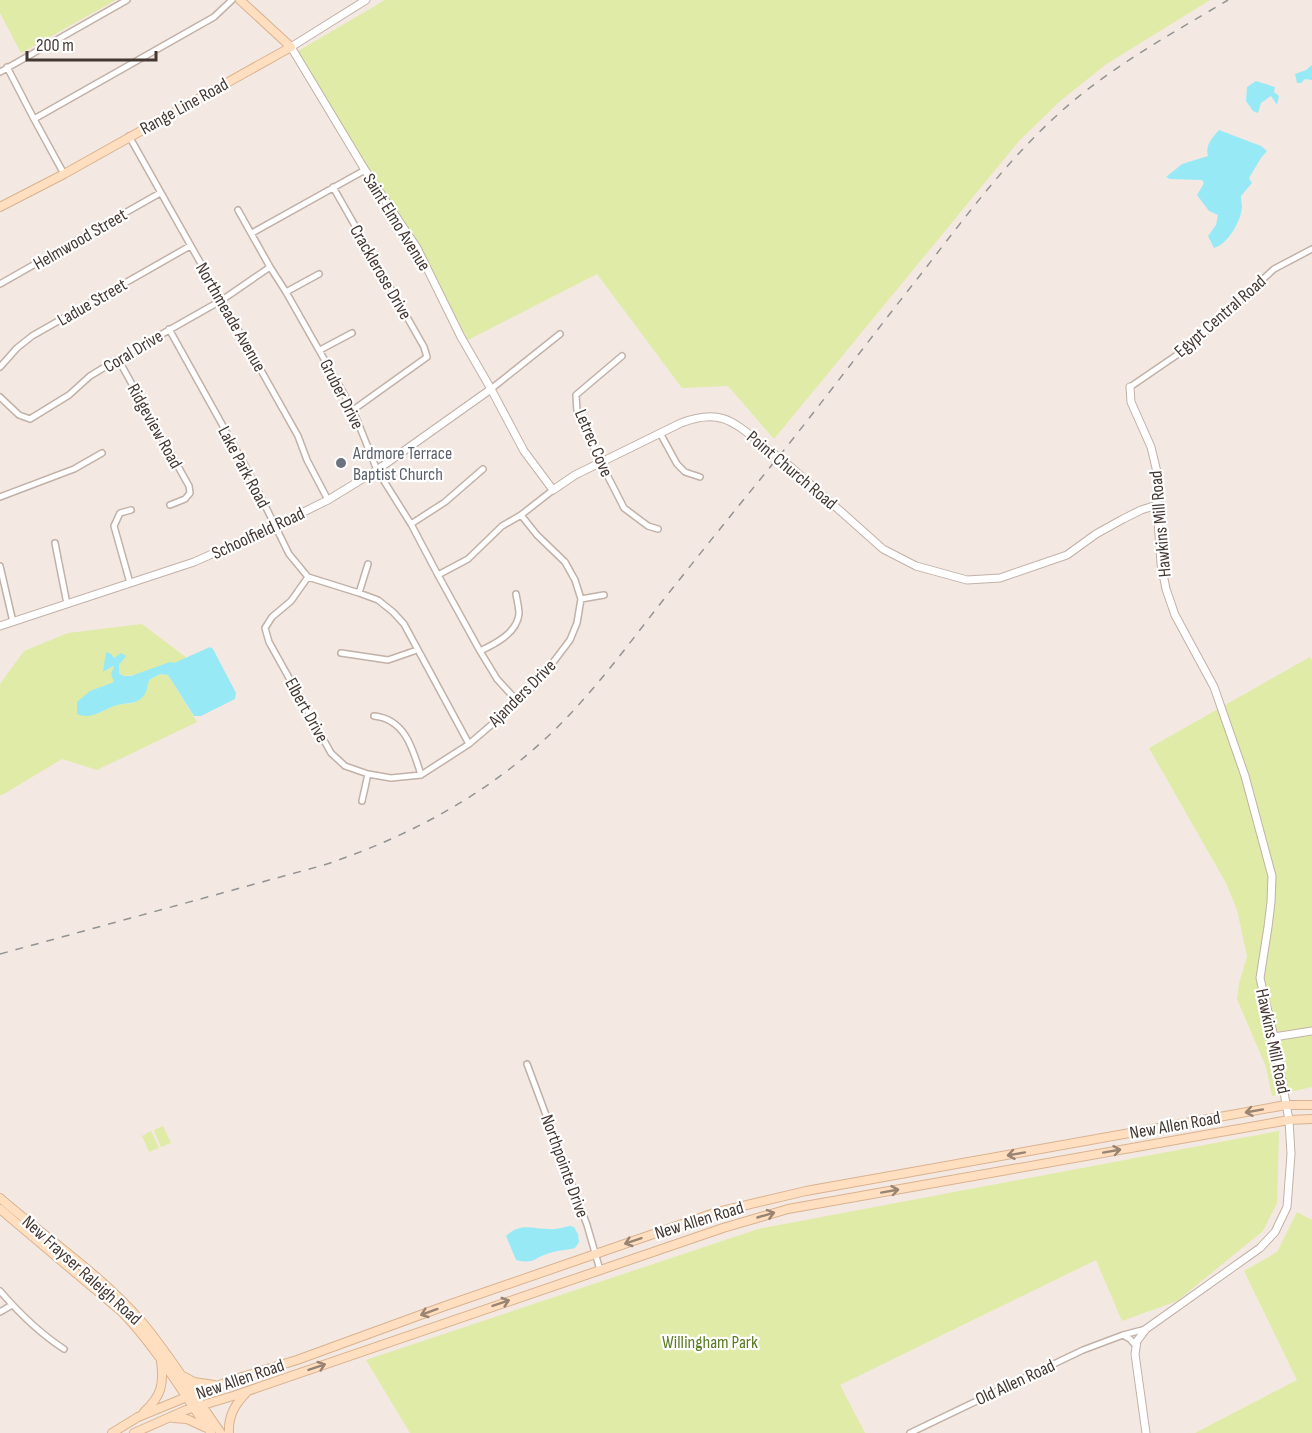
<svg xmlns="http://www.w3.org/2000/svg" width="1312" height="1433" font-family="'Sofia Sans Condensed',sans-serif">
	<rect width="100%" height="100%" fill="#f3e9e2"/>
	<path fill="#dfeba6" d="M0,0H116L21,53L0,13Z
		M385,0H1210L1105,65L1059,102L1019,141L774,439L728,386L682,388L597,274L468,340L423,253L358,155L298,51Z
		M142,624L187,658C169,666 143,675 123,676L119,673V665L125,656L104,672L113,666L114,667V682L90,691L97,714L115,705L134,703L145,694L149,680L160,674L168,675L197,722L97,770L62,759L2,795H0V684L24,651L68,633Z
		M1310,657L1312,661V1087L1272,1096L1266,1067L1237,999L1239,984L1247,956L1237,910L1226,883L1149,748Z
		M163,1126L171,1143L161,1147L154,1130Z
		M151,1131L159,1148L149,1152L142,1136Z
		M1279,1131L1277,1203L1263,1231L1177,1301L1122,1321L1096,1260L840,1385L865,1433H410L366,1360L758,1229Z
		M1297,1212L1312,1220V1433H1195L1297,1380L1244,1271L1277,1252Z"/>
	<path fill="#98e9f6" d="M1312,65V80L1305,79L1301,83H1297L1295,74L1306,70Z
		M1256,81L1275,87L1274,92L1279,96L1277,105L1271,96L1261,103L1258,113L1253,111L1246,101L1247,87Z
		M1219,130L1261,146L1267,151L1261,158L1249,178L1252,183L1241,196C1241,200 1242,203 1242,207C1241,221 1228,244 1214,248L1208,236L1216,225L1218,215L1209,211L1197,195L1204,183L1202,180L1170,179L1166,177L1182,164L1208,156C1205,145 1212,138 1219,130Z
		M210,647L213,649L236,693L235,699L201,716H194L168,675L160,674L149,680C148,684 147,691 145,694C137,706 125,702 114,706C101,711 91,720 77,714V702L90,691L114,682L111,674L114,667L113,666L103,672L106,652L111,654L114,658L121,653L126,656L119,665V673L123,676H131L170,662L174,663Z
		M570,1226L574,1227L578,1234L579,1242L575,1248C567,1250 558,1250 550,1253C534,1257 535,1265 516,1260L506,1236C521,1222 532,1229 550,1229C556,1230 564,1227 570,1226Z"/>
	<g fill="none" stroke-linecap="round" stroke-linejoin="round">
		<g stroke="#c2b1a7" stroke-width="8">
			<path id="minor" d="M7,67L34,119L64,174
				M0,72L127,0
				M34,119L214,17L232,0
				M129,136L298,436L307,460L328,500
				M333,187L424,347L427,357L353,410
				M238,210L270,267L286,292L353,410L377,470L411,524L438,575L480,651L497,679L518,702
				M252,233L365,170
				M0,284L160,193
				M286,292L319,274
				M169,329L248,471L289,554L308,577L359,593L378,600L393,612L404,624L469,744
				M320,350L352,333
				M622,356L576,395L577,412L601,463L624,508L648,526L658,529
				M118,359L189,486L190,493L185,499L170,505
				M0,367L17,348L32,336L190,246
				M1130,387L1190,346L1274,269L1312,249
				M491,389L560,334
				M0,397L19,415L30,419L69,395L90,376L118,359L222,300L270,267
				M660,433L677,464L685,472L700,477
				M0,497L74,469L102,453
				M411,524L445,502L483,469
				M55,543L67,604
				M0,566L13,622
				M438,575L468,559L502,526L521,515L553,490
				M308,577L291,601L272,617L265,628L269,642L331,753L345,766L368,774L391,778L421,775L469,744L518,702L542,677L570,640L577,623L581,599L575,580L565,562L537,535L521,515
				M130,583L114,526L120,513L131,510
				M359,593L368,564
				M581,599L604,595
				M480,651C495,644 517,633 519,614C519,608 517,600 516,594
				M341,653L388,660L417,650
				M374,716C405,719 413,749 421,775
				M362,801L368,774
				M527,1064L587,1225L600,1270
				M0,1291C19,1313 39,1333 64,1349
				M0,1312L12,1305
				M1123,1335L1146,1329
				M910,1433L1083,1350L1123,1335L1130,1339L1136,1346"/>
		</g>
		<g stroke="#c2b1a7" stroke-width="9">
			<path id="tertiary" d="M366,0L291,47L365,170L417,248L461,337L491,389L524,451L553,490L575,475L681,423C717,409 731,419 759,442
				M1130,387L1131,402L1151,447L1157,472L1158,491L1157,505L1161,564L1166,589L1175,615L1214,687L1245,776L1272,876L1271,902L1268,927L1260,978L1274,1037L1289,1120L1291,1154L1287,1207L1275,1232L1260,1248L1146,1329L1137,1341L1135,1354L1146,1433
				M792,468L883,549L916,566L967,580L1000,578L1067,555L1096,534L1123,519L1141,510L1157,505
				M0,626L194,562L275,526L328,500L377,470L491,389
				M1274,1037L1312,1031"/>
		</g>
		<g stroke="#dab28f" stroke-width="10">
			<path id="secondary" d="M0,207L64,174L291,47L240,0
				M0,1198C47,1239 100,1274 141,1321C171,1356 194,1396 221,1433
				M0,1209L122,1312C157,1348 182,1392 211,1433
				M185,1377L194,1382L214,1385
				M144,1412C162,1396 164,1383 161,1361
				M173,1418L187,1419L204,1427
				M112,1433L138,1417L194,1394L242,1377L297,1360L445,1306L717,1212L806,1191L1286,1105H1312
				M134,1433L186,1410L233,1396L723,1228L788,1209L1289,1120L1312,1119
				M229,1433C228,1416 235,1404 247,1392"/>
		</g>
		<use href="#minor" stroke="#fff" stroke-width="5"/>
		<use href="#tertiary" stroke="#fff" stroke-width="7"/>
		<use href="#secondary" stroke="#ffdfc0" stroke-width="8"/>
		<path stroke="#939393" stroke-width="1.5" stroke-dasharray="8 8" stroke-linecap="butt" d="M0,954L324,865C405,838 481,798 544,740C596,692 636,633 680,579C717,532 755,486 792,440C833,388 873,335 914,283C958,227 1001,167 1054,118C1105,70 1168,36 1228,0"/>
		<g stroke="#c2b1a7" stroke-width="9" stroke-linecap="butt">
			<path id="tertiary-bridge" d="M759,442L792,468"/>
		</g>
		<use href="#tertiary-bridge" stroke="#fff" stroke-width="7"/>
	</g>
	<defs><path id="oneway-shaft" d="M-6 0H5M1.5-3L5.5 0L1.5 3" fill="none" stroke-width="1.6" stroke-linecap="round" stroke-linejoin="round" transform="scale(1.5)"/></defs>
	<g stroke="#998372">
		<use href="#oneway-shaft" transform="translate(1254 1111) rotate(170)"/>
		<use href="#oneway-shaft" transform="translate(1112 1151) rotate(-10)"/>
		<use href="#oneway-shaft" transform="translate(1016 1154) rotate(170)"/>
		<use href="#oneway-shaft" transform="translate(890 1191) rotate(-10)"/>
		<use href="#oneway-shaft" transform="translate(766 1215) rotate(-16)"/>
		<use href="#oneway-shaft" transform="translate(633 1241) rotate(161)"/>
		<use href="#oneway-shaft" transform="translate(501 1303) rotate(-19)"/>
		<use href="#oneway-shaft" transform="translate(429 1312) rotate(160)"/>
		<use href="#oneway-shaft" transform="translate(317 1367) rotate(-19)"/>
	</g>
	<circle fill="#6b7280" stroke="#fff" stroke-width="2" cx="341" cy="463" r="6"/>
	<g text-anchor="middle" stroke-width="4.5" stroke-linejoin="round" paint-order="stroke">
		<g font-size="18" fill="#453832" stroke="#fff">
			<text transform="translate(184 106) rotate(-29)" y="6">Range Line Road</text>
			<text transform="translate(397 222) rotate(58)" y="6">Saint Elmo Avenue</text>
			<text transform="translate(80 239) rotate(-30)" y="6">Helmwood Street</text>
			<text transform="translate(381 272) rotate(60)" y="6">Cracklerose Drive</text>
			<text transform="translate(92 302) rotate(-30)" y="6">Ladue Street</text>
			<text transform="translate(1220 316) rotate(-41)" y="6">Egypt Central Road</text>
			<text transform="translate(231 317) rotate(60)" y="6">Northmeade Avenue</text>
			<text transform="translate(133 351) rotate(-31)" y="6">Coral Drive</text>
			<text transform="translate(342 394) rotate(63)" y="6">Gruber Drive</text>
			<text transform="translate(155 426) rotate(61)" y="6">Ridgeview Road</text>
			<text transform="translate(594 443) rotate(67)" y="6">Letrec Cove</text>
			<text transform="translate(244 467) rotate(62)" y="6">Lake Park Road</text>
			<text transform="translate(792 470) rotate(40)" y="6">Point Church Road</text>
			<text transform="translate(1160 524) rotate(-95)" y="6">Hawkins Mill Road</text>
			<text transform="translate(258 533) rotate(-25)" y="6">Schoolfield Road</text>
			<text transform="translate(522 693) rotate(-45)" y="6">Ajanders Drive</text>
			<text transform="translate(307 710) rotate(61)" y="6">Elbert Drive</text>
			<text transform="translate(1273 1041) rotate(78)" y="6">Hawkins Mill Road</text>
			<text transform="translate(1175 1125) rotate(-10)" y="6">New Allen Road</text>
			<text transform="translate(565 1166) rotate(70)" y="6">Northpointe Drive</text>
			<text transform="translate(699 1220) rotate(-17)" y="6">New Allen Road</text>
			<text transform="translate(82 1270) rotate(42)" y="6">New Frayser Raleigh Road</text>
			<text transform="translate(240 1379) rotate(-19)" y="6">New Allen Road</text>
			<text transform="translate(1015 1382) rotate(-25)" y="6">Old Allen Road</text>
		</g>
		<g font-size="18" fill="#5b616d" stroke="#fff" text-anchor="start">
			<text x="353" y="459">Ardmore Terrace<tspan x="353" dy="21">Baptist Church</tspan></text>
		</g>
		<g font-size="18" fill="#5b7a21" stroke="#fff">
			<text x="710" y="1348">Willingham Park</text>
		</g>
	</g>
	<path d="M27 51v9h129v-9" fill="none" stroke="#453832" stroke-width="3"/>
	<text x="36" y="51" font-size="18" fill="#453832" stroke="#ffffff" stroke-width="4.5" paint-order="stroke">200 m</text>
</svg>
